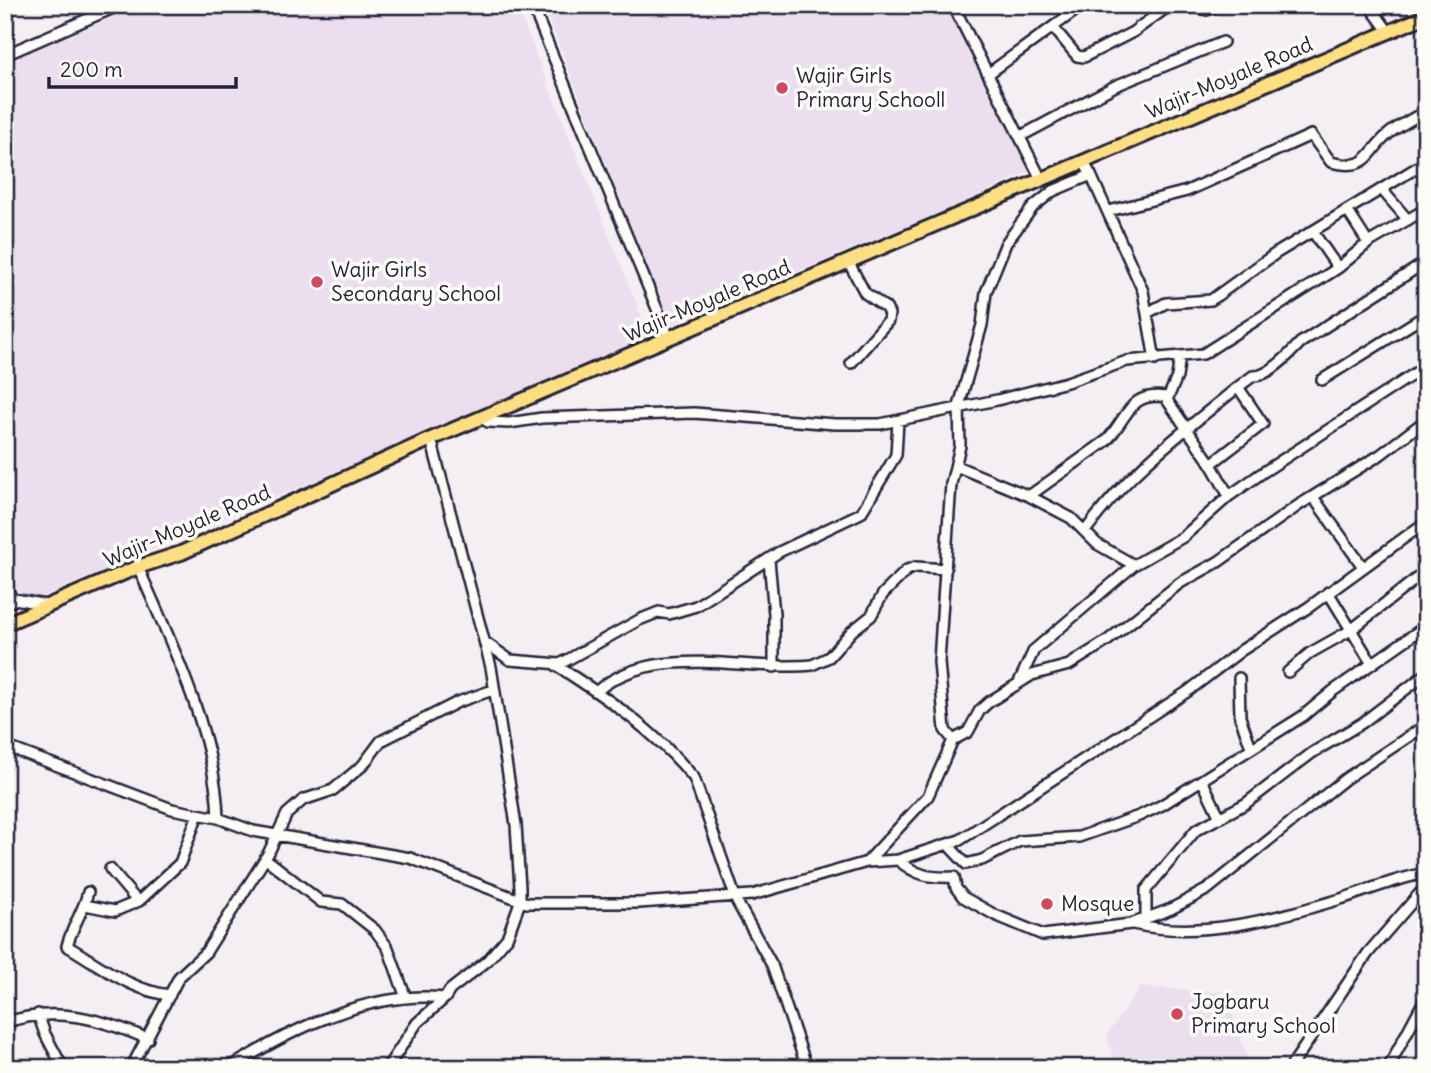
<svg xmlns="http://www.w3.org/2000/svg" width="1431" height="1073" font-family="Delius,sans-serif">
	<rect width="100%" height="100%" fill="#f5eef3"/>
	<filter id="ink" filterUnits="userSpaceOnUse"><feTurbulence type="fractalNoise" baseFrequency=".0143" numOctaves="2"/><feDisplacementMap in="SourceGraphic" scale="14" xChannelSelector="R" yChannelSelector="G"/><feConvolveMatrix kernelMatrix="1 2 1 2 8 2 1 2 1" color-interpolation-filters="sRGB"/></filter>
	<g filter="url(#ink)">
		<path fill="#ebdeee" d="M143,5H516L650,337L44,596L19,599L5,566V62Z
			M543,5H946L1031,170L971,199L670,325Z
			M1141,987L1225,993L1251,1068H1116L1107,1035Z"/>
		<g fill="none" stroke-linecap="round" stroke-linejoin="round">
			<g stroke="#22223b" stroke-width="14">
				<path id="minor" d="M532,5L669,338
					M953,5L1041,179
					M1187,5L1207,10L1221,5
					M1369,5L1388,31
					M1053,27L1077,56L1084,57L1133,32L1166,8L1178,5
					M5,55L120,5
					M988,74L1083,5
					M1021,136L1115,86L1223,42
					M1091,175L1143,291L1155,360
					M1383,191L1408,220
					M1347,210L1368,243
					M1109,211L1187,191L1311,135L1331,162C1371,172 1366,151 1391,132C1402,124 1414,118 1426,111
					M1313,232L1338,268
					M849,263L865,293L886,308L889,314L888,321L851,363
					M1149,312L1166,303L1211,300L1275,254L1426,162
					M1180,356L1177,377L1167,400L1211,464L1229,496
					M1322,380L1426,315
					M481,418L488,422L509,423L542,418L694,413L835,424H880L997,400L1067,382L1127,361L1203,354L1338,268L1368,243L1426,209
					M1211,464L1263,424L1238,387
					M956,466L1029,496L1071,518L1097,544L1134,565
					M1029,496L1106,441C1128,419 1128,391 1166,397
					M1313,497L1363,567
					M1086,530C1129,471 1182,433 1238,387L1253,376C1268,377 1289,355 1300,343L1426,262
					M769,560L774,614V667
					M138,567C171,642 216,735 218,818
					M5,585L13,601
					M1328,592L1372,664
					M5,597L46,605
					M486,643L510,660L560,664L639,620L659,612L669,614L696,606L779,552L861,513L896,455L898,421
					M554,664C604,696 656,731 694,778L737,902L772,965L807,1068
					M1288,672L1310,653L1351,630L1426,571
					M1239,678L1240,717L1251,747
					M1019,682L1034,650L1134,565L1183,537L1229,496L1262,473L1426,366
					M597,691C654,642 743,672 812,665L829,657L852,631L871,616L883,594L907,570L916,567L946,569
					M953,740L945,730L939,662L942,615L951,484L960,446L959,406L982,325L986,292L1006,243L1033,207L1053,191L1091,175L1083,161
					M5,746L172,809L218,818L253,831L410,858L527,903H639L752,895L867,862L898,860L960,840L1187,692L1242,650L1309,607L1426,522
					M1202,780L1220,818
					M949,846L966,864L982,860L1020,841L1079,837L1139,816L1162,805L1303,716L1333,691L1426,626
					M265,858L321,902L342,904L375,930L388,948L406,998
					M898,860C917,876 930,878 954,877L956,888L963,897L995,915L1043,935L1131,924L1171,909L1208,889L1345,779L1426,725
					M867,862L928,796L953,740L968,732L980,710L989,702L1032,675L1069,665L1107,641L1180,583L1218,562L1299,505L1380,455L1426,420
					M110,869L137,901
					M88,892C83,913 72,926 67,946C100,965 131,991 170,995
					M85,905L115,911L139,901L180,863L198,814
					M1146,919V890L1196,830L1245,804L1312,753L1362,723L1426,674
					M1133,924C1203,940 1276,918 1344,898C1371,889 1398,878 1426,873
					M38,1014L45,1034L63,1068
					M5,1023C54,1005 102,1019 148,1039
					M131,1068L179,977L206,952L268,854L287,814L303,800L333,790L363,765L381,741L458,702L493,690
					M229,1068C292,1029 370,990 445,998L450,990L487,961L507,938L520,902V888L516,825L491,667L431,439
					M387,1068L417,1023L445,998
					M1290,1068L1368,953L1426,886
					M1388,1068L1426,997"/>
			</g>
			<g stroke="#22223b" stroke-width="18">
				<path id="major" d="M5,624L138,567L181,553L431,439L1426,16"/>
			</g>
			<use href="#minor" stroke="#fdfcf7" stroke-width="9"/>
			<use href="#major" stroke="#fedf80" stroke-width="12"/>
		</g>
	</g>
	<g fill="#d1495b" stroke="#fdfcf7" stroke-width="2.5">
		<circle cx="782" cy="88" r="7"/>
		<circle cx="317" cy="282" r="7"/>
		<circle cx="1047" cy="904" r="7"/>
		<circle cx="1177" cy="1014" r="7"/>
	</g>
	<g text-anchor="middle" stroke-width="7" stroke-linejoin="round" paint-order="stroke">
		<g font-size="21" fill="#22223b" stroke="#fdfcf7" text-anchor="start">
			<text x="796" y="83">Wajir Girls<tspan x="796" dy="24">Primary Schooll</tspan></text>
			<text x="331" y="277">Wajir Girls<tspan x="331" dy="24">Secondary School</tspan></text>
			<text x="1061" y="911">Mosque</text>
			<text x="1191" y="1009">Jogbaru<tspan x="1191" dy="24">Primary School</tspan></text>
		</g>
		<g font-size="21" fill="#22223b" stroke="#fdfcf7">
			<text transform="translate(1229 78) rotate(-23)" y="7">Wajir-Moyale Road</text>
			<text transform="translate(707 301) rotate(-23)" y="7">Wajir-Moyale Road</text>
			<text transform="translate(187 526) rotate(-23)" y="7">Wajir-Moyale Road</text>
		</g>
	</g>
	<rect width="1431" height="1073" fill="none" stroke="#fdfcf7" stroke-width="28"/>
	<rect x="14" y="14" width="1403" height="1045" fill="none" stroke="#22223b" stroke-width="2.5" filter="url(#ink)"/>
	<path d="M49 77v10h187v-10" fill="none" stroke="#22223b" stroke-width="3.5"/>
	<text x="60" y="77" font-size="21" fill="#22223b" stroke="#fdfcf7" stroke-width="5" paint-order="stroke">200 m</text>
</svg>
